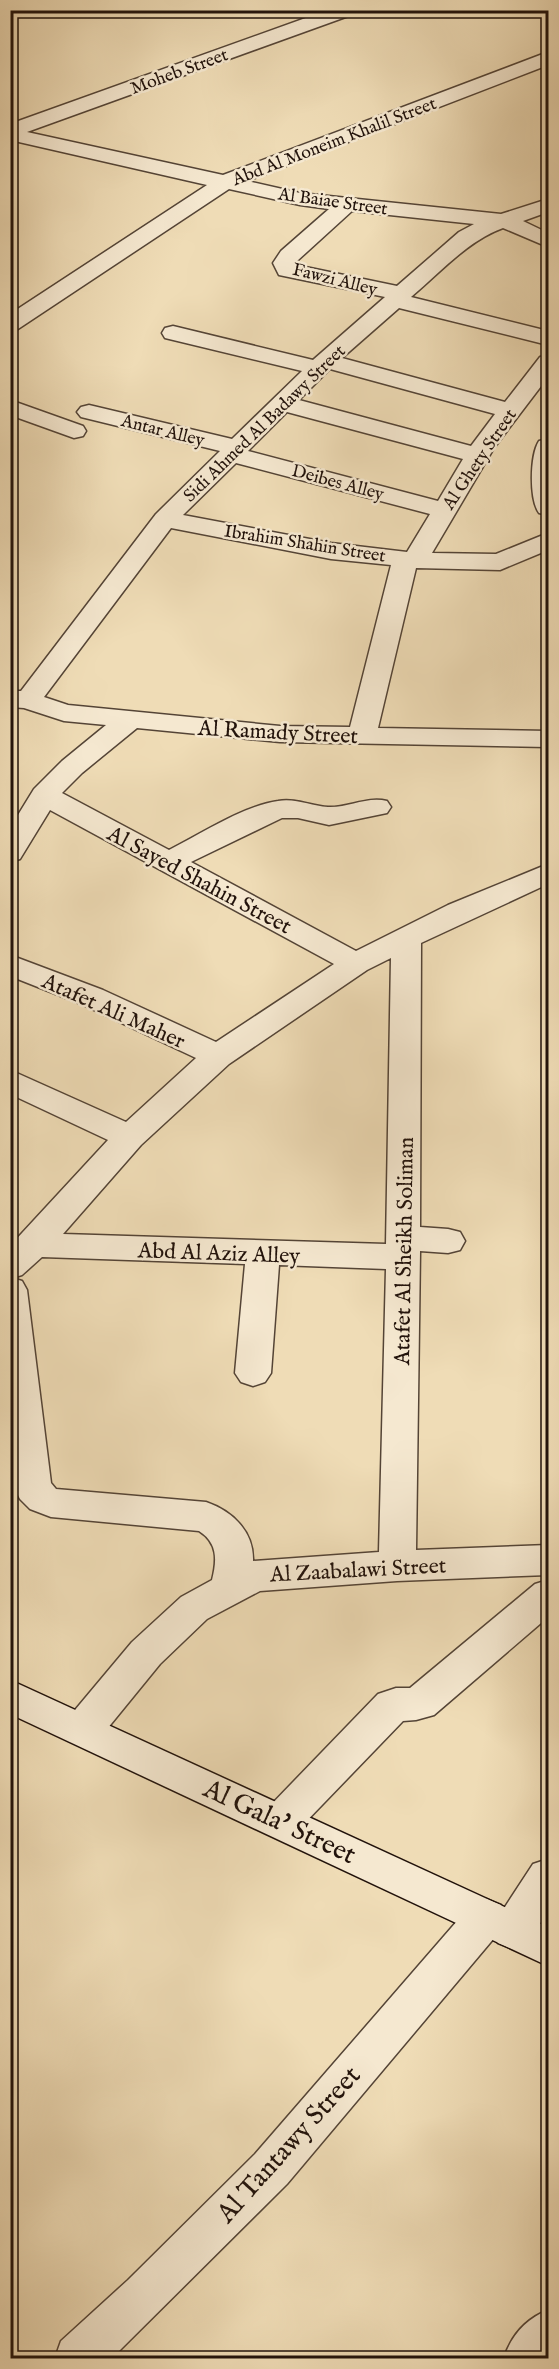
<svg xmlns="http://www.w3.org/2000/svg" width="559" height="2369" font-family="'IM FELL English',serif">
	<rect width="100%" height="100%" fill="#efdcb6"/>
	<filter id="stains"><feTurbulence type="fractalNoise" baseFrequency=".00333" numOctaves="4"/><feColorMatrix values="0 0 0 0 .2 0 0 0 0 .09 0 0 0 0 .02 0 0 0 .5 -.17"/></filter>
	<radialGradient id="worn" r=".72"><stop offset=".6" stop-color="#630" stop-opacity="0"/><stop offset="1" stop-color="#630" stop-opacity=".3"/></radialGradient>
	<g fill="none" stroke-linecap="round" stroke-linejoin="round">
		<g stroke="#544436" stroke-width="3">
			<path id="street" d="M328,10H356L354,14L27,132L223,175L548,52V65L247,181L300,193L501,214L548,199V212L523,221L548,233V247L503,228C467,241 440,273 411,297L548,331V345L399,308L342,358L505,402L540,357L548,355V377L494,448L432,553L496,554L548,533V550L500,570L416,568L378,728L548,731V747L280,742L137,728L82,773L62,793L169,850C201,834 243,806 278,801C296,798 311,806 328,807C348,808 367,796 387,801L391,807L387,813L329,825L298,818H282L191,862L356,951L448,905L548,864V884L421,943L420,1227L448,1229L460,1232L465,1241L460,1250L448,1253L420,1251L416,1550L548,1545V1575L397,1581L260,1591L207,1619L160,1664L98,1740L84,1745L70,1740L64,1728L70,1716L132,1642L181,1597L212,1580C217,1560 218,1543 199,1531L51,1517L30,1509L20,1499L15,1489L10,1451V1246L108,1140L10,1094V1070L126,1122L196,1058L81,1004L10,976V955L103,990L216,1042L334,964L50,810L20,859L10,862V828L34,789L62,761L106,725L64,721L24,708L10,707V691H21L156,514L220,451L81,417L77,412L81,407L89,405L232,439L302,371L165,338L162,333L165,328L173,326L313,360L385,297L279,275L273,263L281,251L329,209L300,205L229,189L18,329L10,331V314L207,185L10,140V124ZM352,211L474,224L459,232L397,286L296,265L297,261ZM330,369L495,414L471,446L299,400ZM287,412L463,459L438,501L248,451ZM236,463L430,514L407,552L331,543L183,515ZM171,528L331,559L391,565L350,727L280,726L68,705L44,697ZM391,958L386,1244L63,1234L141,1145L229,1064L367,970ZM42,1257L245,1264L235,1373L241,1382L253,1386L265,1382L271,1373L279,1265L386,1269L379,1552L253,1561C254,1531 232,1511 206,1502L56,1489L51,1483L27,1290L22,1281L12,1278L22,1275Z
				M10,400L83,426L86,431L83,436L74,438L10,415Z
				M548,439V515L539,513C529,499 530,455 539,441Z
				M548,1580V1617L434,1715L416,1720L403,1721L295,1833L281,1839L267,1833L261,1821L267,1809L378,1694L396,1688H410L535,1584Z
				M548,1859V1911L528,1943L513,1949L498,1943L495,1937L287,2184L112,2358H55L61,2341L128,2280L255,2154L471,1905L486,1899L501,1905L503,1910L533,1864Z
				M548,2310V2358H504C511,2336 526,2319 548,2310Z"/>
		</g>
		<g stroke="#21120b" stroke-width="3">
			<path id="secondary" d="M10,1680L548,1927V1966L10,1714Z"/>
		</g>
		<use href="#street" fill="#f5e8d0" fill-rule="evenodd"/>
		<use href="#secondary" fill="#f5e8d0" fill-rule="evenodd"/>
	</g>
	<g text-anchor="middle" stroke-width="5" stroke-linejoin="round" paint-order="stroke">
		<g font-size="18" fill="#21120b" stroke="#f5e8d0">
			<text transform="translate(179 71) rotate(-20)" y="6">Moheb Street</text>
			<text transform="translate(334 141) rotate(-21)" y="6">Abd Al Moneim Khalil Street</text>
			<text transform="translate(333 201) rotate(8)" y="6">Al Baiae Street</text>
			<text transform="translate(335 279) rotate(14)" y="6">Fawzi Alley</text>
			<text transform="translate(264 423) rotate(-44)" y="6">Sidi Ahmed Al Badawy Street</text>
			<text transform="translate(163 430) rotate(14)" y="6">Antar Alley</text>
			<text transform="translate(479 459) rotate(-56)" y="6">Al Ghety Street</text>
			<text transform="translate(338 482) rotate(15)" y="6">Deibes Alley</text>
			<text transform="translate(305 543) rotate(9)" y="6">Ibrahim Shahin Street</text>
		</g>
		<g font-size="22" fill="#21120b" stroke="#f5e8d0">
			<text transform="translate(278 731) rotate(3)" y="8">Al Ramady Street</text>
			<text transform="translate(200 879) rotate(28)" y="8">Al Sayed Shahin Street</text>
			<text transform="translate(114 1010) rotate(24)" y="8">Atafet Ali Maher</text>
			<text transform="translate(403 1251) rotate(-89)" y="8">Atafet Al Sheikh Soliman</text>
			<text transform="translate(219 1252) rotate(2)" y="8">Abd Al Aziz Alley</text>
			<text transform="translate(358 1569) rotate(-3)" y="8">Al Zaabalawi Street</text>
		</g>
		<g font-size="27" fill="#21120b" stroke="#f5e8d0">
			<text transform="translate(280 1821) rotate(25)" y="9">Al Gala' Street</text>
			<text transform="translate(288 2144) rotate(-48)" y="9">Al Tantawy Street</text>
		</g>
	</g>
	<rect width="559" height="2369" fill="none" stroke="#efdcb6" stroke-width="36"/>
	<rect x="12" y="12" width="535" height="2345" fill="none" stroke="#21120b" stroke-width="3"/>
	<rect x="18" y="18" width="523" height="2333" fill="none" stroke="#21120b" stroke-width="1.5"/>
	<rect width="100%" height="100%" filter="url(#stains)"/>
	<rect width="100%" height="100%" fill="url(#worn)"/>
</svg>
